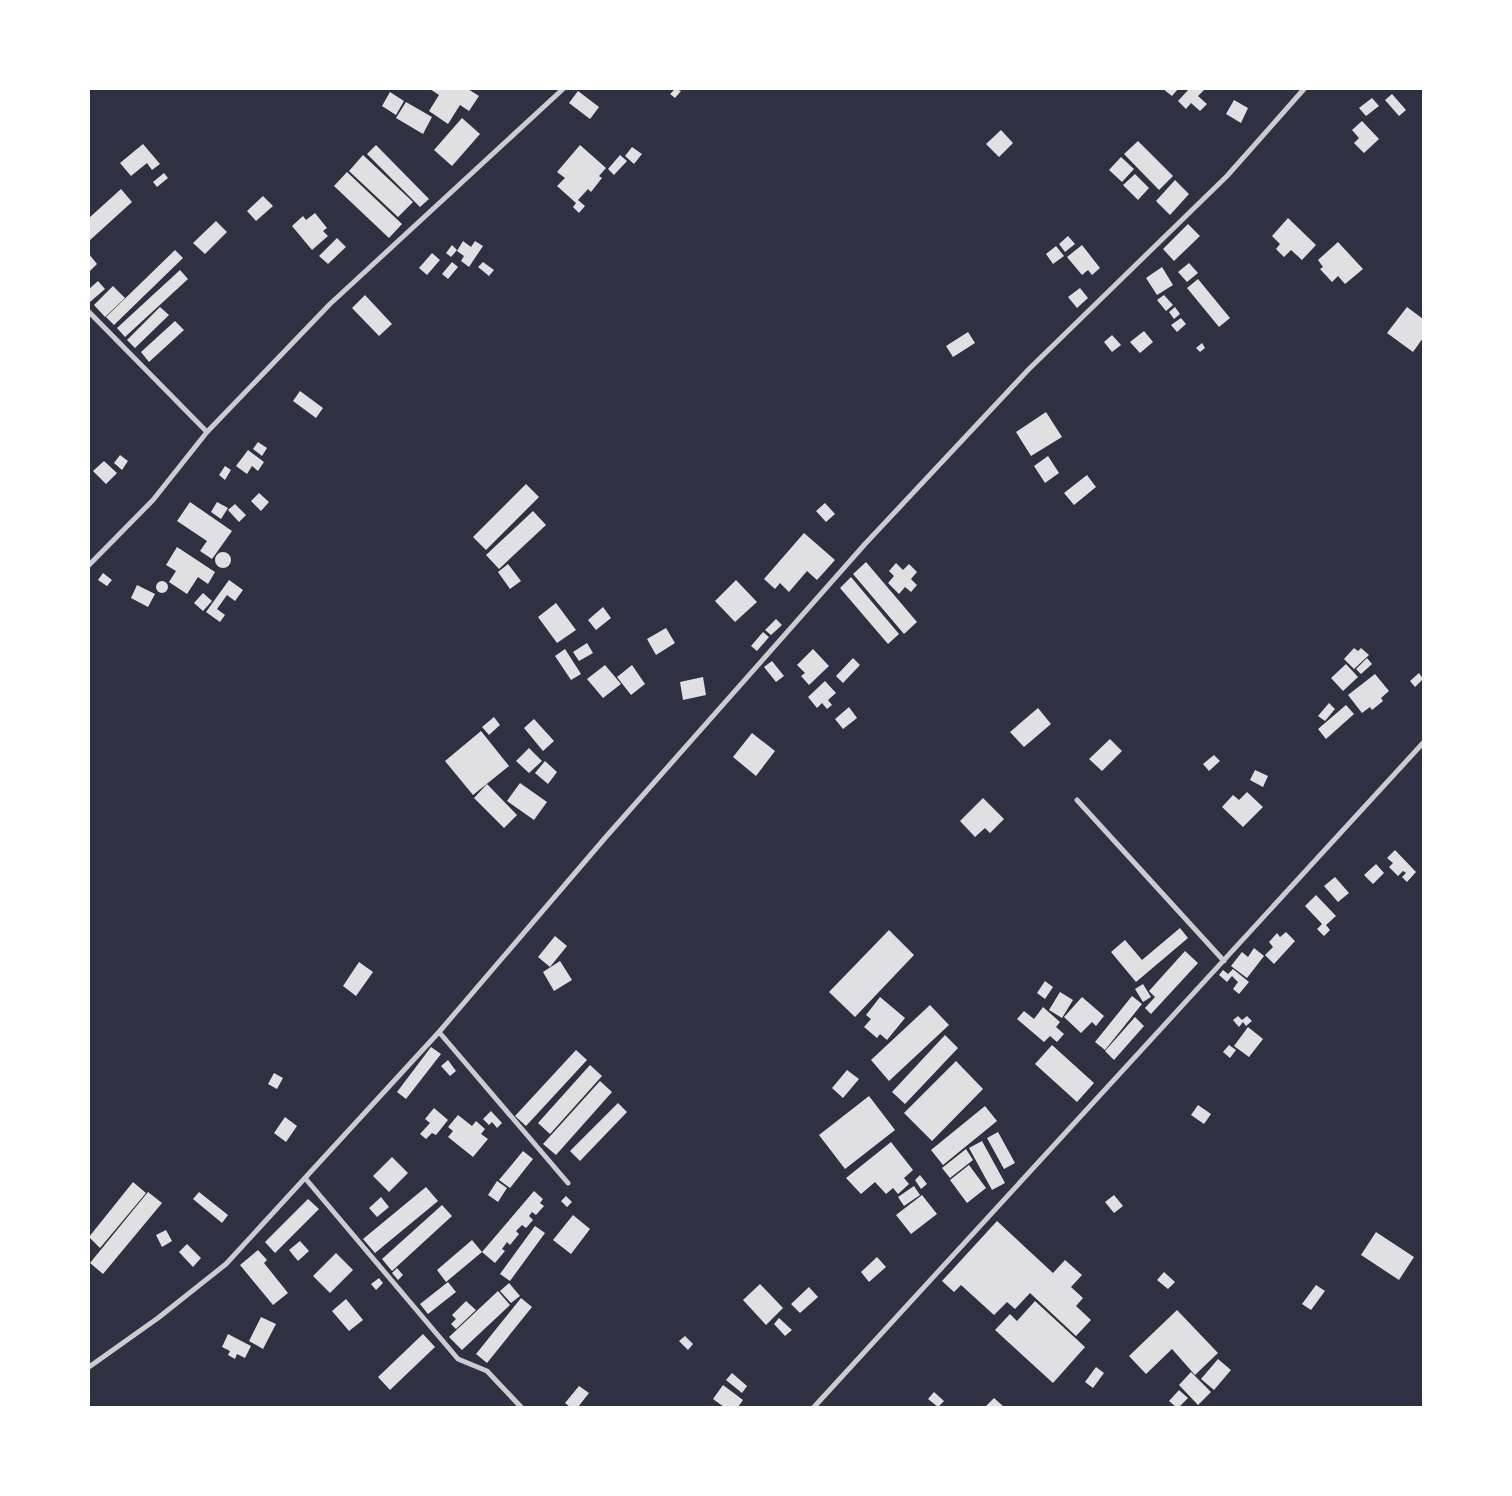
<svg xmlns="http://www.w3.org/2000/svg" width="1512" height="1496" font-family="'Noto Serif',serif">
	<rect width="100%" height="100%" fill="#2d3142"/>
	<path fill="#e0e0e3" d="M430,89H468L479,96L469,111L460,105L448,124L429,111L439,95Z
		M675,89L681,91L675,98L670,94Z
		M1163,89H1178L1172,96Z
		M1189,89H1205L1198,96L1207,104L1200,111L1191,103L1186,109L1178,101Z
		M578,91L599,107L590,119L569,103Z
		M390,92L404,101L396,115L382,106Z
		M1392,94L1406,110L1399,116L1385,100Z
		M1372,98L1379,106L1366,116L1359,108Z
		M1234,100L1248,108L1241,123L1226,114Z
		M406,102L432,117L423,134L396,118Z
		M462,118L480,134L452,166L434,150Z
		M1362,121L1379,139L1364,153L1354,143L1359,138L1352,130Z
		M1001,130L1013,143L999,157L986,144Z
		M1138,141L1173,176L1159,190L1124,154Z
		M143,144L160,164L152,170L147,163L131,176L120,163Z
		M376,145L429,199L420,207L367,154Z
		M580,145L606,168L599,176L602,178L591,192L588,189L578,200L585,206L579,213L573,207L576,203L557,186L565,178L557,172Z
		M632,147L642,154L634,164L625,156Z
		M363,155L413,202L398,217L349,171Z
		M620,155L627,161L614,175L608,169Z
		M1121,157L1134,169L1122,182L1109,170Z
		M347,172L402,224L389,238L334,186Z
		M164,173L168,178L157,187L153,182Z
		M1135,174L1149,188L1138,200L1123,185Z
		M1175,180L1189,194L1170,215L1156,201Z
		M121,189L132,202L89,241V218Z
		M263,196L273,206L256,221L247,211Z
		M315,213L327,228L323,231L328,236L312,250L292,226L303,216L306,220Z
		M1288,218L1316,245L1302,260L1291,250L1284,257L1276,249L1280,244L1272,236Z
		M216,221L227,232L205,254L193,243Z
		M1188,224L1200,236L1174,261L1163,249Z
		M1068,236L1075,244L1065,252L1059,244Z
		M337,238L346,247L328,264L319,256Z
		M463,241L471,247L475,241L483,246L469,267L461,261L464,256L457,251Z
		M1338,242L1363,269L1345,284L1338,276L1332,282L1320,269L1323,267L1318,260Z
		M452,245L457,250L451,257L446,253Z
		M1082,245L1100,268L1092,275L1088,270L1082,275L1067,257Z
		M1056,246L1064,256L1053,264L1046,254Z
		M175,250L183,258L114,325L106,317Z
		M432,253L440,260L427,275L419,268Z
		M89,254L97,264L89,272Z
		M452,262L458,267L448,279L442,274Z
		M483,262L494,270L489,276L478,267Z
		M1189,263L1198,273L1187,282L1178,272Z
		M1162,267L1173,285L1157,295L1146,278Z
		M180,270L188,279L125,337L117,328Z
		M1198,279L1230,318L1219,327L1187,288Z
		M98,281L105,289L90,302L89,289Z
		M113,286L125,298L105,317L94,305Z
		M1080,288L1088,298L1077,308L1068,297Z
		M365,295L392,324L379,336L352,308Z
		M1164,295L1173,305L1166,311L1157,300Z
		M160,307L169,315L135,348L127,340Z
		M1175,307L1180,314L1174,319L1169,312Z
		M1407,307L1423,319V338L1413,352L1387,333Z
		M1181,318L1186,324L1177,332L1171,325Z
		M175,321L184,330L149,362L141,352Z
		M1144,331L1153,342L1140,353L1130,342Z
		M968,332L975,343L953,357L946,346Z
		M1112,335L1121,345L1112,352L1104,342Z
		M1202,343L1205,348L1200,352L1196,348Z
		M300,391L323,408L316,418L293,401Z
		M1046,412L1062,437L1031,456L1016,432Z
		M258,442L267,448L262,456L253,449Z
		M248,450L264,462L258,471L252,466L247,474L236,466Z
		M120,455L128,461L122,470L114,463Z
		M1048,456L1059,473L1045,483L1034,466Z
		M104,461L117,473L106,484L93,471Z
		M225,466L231,470L225,480L219,475Z
		M1087,475L1096,487L1074,505L1064,493Z
		M526,484L539,497L486,550L473,537Z
		M259,493L269,502L261,511L251,501Z
		M190,502L232,531L212,559L200,551L207,541L177,521Z
		M217,502L228,508L221,519L211,512Z
		M825,503L835,514L826,522L816,511Z
		M235,504L246,515L239,522L228,510Z
		M533,511L546,525L499,569L486,555Z
		M804,533L835,560L817,580L807,571L789,592L780,583L775,589L764,579Z
		M177,547L215,572L208,584L198,577L187,594L169,582L176,571L166,565Z
		M215 560a8 8 0 1 1 16 0a8 8 0 1 1-16 0Z
		M866,562L917,622L904,634L853,574Z
		M896,563L903,570L909,564L917,572L911,579L917,585L911,592L905,587L899,594L888,583L894,576L889,571Z
		M508,564L521,581L510,589L498,572Z
		M103,573L112,580L107,586L98,580Z
		M851,577L899,634L888,644L840,588Z
		M229,580L243,590L235,601L227,595L217,609L225,615L220,622L206,612Z
		M736,580L757,602L735,622L715,601Z
		M156 587a6 6 0 1 1 12 0a6 6 0 1 1-12 0Z
		M137,585L155,594L148,607L131,598Z
		M203,593L212,601L203,611L194,603Z
		M556,603L576,630L557,643L538,617Z
		M603,607L611,618L596,630L588,620Z
		M776,619L782,625L771,635L765,630Z
		M666,628L675,643L656,655L647,639Z
		M763,632L769,637L757,651L751,646Z
		M587,643L593,653L579,661L573,652Z
		M1354,648L1358,651L1361,648L1369,655L1354,669L1344,659Z
		M565,649L581,674L571,680L555,656Z
		M813,649L829,666L809,685L801,676L805,673L797,665Z
		M853,658L860,665L843,683L836,676Z
		M1367,658L1372,664L1361,674L1356,669Z
		M772,661L784,676L776,682L764,667Z
		M1346,664L1358,677L1343,691L1331,678Z
		M605,665L621,684L603,698L587,679Z
		M632,665L645,684L631,695L617,677Z
		M1419,673L1423,679L1415,687L1410,681Z
		M1375,674L1389,691L1381,698L1383,701L1372,710L1370,707L1362,713L1348,695Z
		M703,677L706,695L683,700L680,682Z
		M825,681L836,693L828,700L832,705L827,709L822,703L817,708L808,697Z
		M1329,703L1335,709L1325,721L1318,716Z
		M1346,705L1354,714L1326,739L1318,729Z
		M849,707L857,718L843,729L835,719Z
		M1038,708L1051,724L1024,747L1010,732Z
		M494,717L500,725L489,735L482,727Z
		M534,719L554,741L543,751L524,728Z
		M481,731L509,766L473,795L445,761Z
		M752,733L775,751L756,776L733,757Z
		M1110,739L1122,751L1102,771L1089,759Z
		M529,748L542,761L529,773L516,761Z
		M1214,755L1220,761L1209,771L1203,764Z
		M545,761L557,772L548,784L535,773Z
		M1255,770L1268,776L1263,787L1250,780Z
		M520,783L547,802L534,820L507,801Z
		M487,784L517,815L504,828L474,798Z
		M1247,792L1263,807L1243,827L1222,807L1233,795L1239,800Z
		M983,798L1004,819L990,833L985,828L975,837L960,821Z
		M1395,850L1416,872L1407,882L1402,877L1406,873L1403,871L1398,876L1389,867L1393,863L1387,858Z
		M1376,864L1384,873L1373,884L1364,875Z
		M1335,877L1349,893L1338,902L1324,886Z
		M1316,895L1336,916L1326,925L1330,930L1324,936L1317,929L1322,924L1305,906Z
		M1180,928L1188,938L1136,982L1111,952L1125,940L1142,960Z
		M889,930L914,955L855,1017L829,992Z
		M1286,932L1295,941L1274,964L1265,955L1273,947L1269,942L1277,933L1280,937Z
		M555,936L567,946L550,967L538,957Z
		M1254,948L1264,956L1247,978L1231,966L1242,952L1248,957Z
		M1185,951L1198,963L1151,1014L1145,1008L1155,997L1149,991Z
		M560,961L572,980L554,991L543,972Z
		M359,962L373,972L356,996L343,986Z
		M1233,969L1249,982L1239,994L1233,989L1238,982L1232,976L1227,982L1219,975L1223,970L1228,974Z
		M1045,981L1053,987L1045,999L1037,993Z
		M1143,984L1151,997L1143,1002L1135,989Z
		M1060,992L1073,1000L1062,1018L1049,1010Z
		M1132,996L1142,1004L1105,1050L1095,1042Z
		M880,997L905,1018L887,1040L880,1034L877,1038L864,1027L871,1019L866,1015Z
		M1082,997L1104,1016L1096,1026L1092,1022L1081,1033L1064,1017Z
		M930,1005L949,1025L889,1081L871,1060Z
		M1043,1007L1060,1022L1056,1027L1064,1034L1057,1042L1050,1036L1044,1042L1017,1019L1024,1011L1034,1019Z
		M1238,1016L1242,1020L1247,1016L1252,1021L1246,1026L1243,1022L1239,1027L1233,1020Z
		M1135,1017L1144,1026L1114,1060L1105,1051Z
		M1248,1027L1263,1039L1249,1057L1234,1046Z
		M945,1035L958,1048L905,1104L892,1092Z
		M1052,1045L1094,1083L1077,1102L1035,1064Z
		M1229,1045L1236,1050L1230,1058L1223,1052Z
		M431,1047L441,1054L406,1099L397,1092Z
		M576,1050L587,1060L526,1126L515,1116Z
		M448,1060L456,1071L450,1076L441,1066Z
		M956,1061L983,1089L932,1141L904,1113Z
		M590,1065L602,1076L550,1134L538,1123Z
		M847,1070L859,1079L843,1098L832,1088Z
		M274,1073L283,1078L277,1089L268,1084Z
		M600,1081L612,1092L556,1155L543,1144Z
		M869,1096L895,1130L845,1169L819,1135Z
		M618,1103L627,1112L580,1161L570,1151Z
		M1198,1105L1211,1114L1204,1124L1191,1115Z
		M985,1106L997,1121L943,1165L931,1150Z
		M434,1108L448,1120L436,1135L432,1133L426,1139L420,1134L430,1123L425,1119Z
		M491,1111L502,1123L497,1128L492,1122L489,1125L483,1119Z
		M458,1115L472,1126L476,1121L485,1129L481,1134L488,1139L473,1157L448,1137L453,1131L448,1127Z
		M285,1117L297,1126L286,1142L274,1133Z
		M998,1132L1015,1163L1004,1169L987,1138Z
		M982,1141L1005,1183L992,1190L969,1148Z
		M891,1142L913,1170L904,1178L909,1184L898,1194L893,1188L886,1194L875,1182L861,1194L846,1178Z
		M966,1149L973,1160L950,1178L942,1168Z
		M523,1151L533,1159L510,1188L499,1180Z
		M392,1157L408,1173L389,1192L373,1176Z
		M969,1165L986,1188L967,1203L950,1180Z
		M920,1175L927,1184L921,1189L915,1180Z
		M497,1181L507,1188L498,1202L488,1195Z
		M133,1182L146,1193L100,1248L89,1237Z
		M914,1186L920,1195L904,1206L898,1197Z
		M426,1187L438,1201L375,1253L363,1239Z
		M534,1191L543,1199L540,1203L544,1206L536,1215L532,1212L529,1216L533,1220L526,1228L522,1225L516,1231L519,1234L510,1245L507,1242L502,1249L505,1251L495,1263L482,1252Z
		M148,1192L162,1203L103,1274L90,1263Z
		M199,1192L228,1215L222,1223L193,1199Z
		M922,1195L937,1214L911,1234L896,1215Z
		M1114,1195L1123,1206L1114,1213L1105,1202Z
		M566,1196L572,1202L567,1207L561,1201Z
		M381,1197L389,1207L377,1217L369,1208Z
		M308,1199L319,1209L275,1253L265,1242Z
		M442,1205L452,1216L392,1271L382,1259Z
		M573,1215L590,1229L571,1254L553,1240Z
		M997,1221L1053,1273L1065,1260L1082,1275L1071,1287L1083,1298L1076,1306L1091,1320L1076,1336L1030,1293L1015,1309L1007,1302L994,1315L961,1285L954,1292L942,1281Z
		M535,1226L545,1233L510,1281L500,1274Z
		M166,1230L172,1241L162,1247L156,1235Z
		M1376,1232L1414,1257L1399,1280L1361,1255Z
		M472,1240L482,1252L446,1282L437,1270Z
		M300,1241L309,1251L298,1261L289,1250Z
		M187,1244L201,1258L193,1267L179,1252Z
		M258,1250L267,1260L264,1263L288,1293L273,1305L240,1265Z
		M336,1253L353,1270L330,1293L313,1276Z
		M877,1257L886,1267L869,1282L861,1272Z
		M397,1268L403,1275L398,1280L392,1273Z
		M1164,1272L1175,1282L1168,1289L1157,1280Z
		M379,1278L383,1283L376,1290L371,1284Z
		M448,1282L456,1292L428,1314L420,1304Z
		M509,1283L520,1296L511,1303L500,1291Z
		M760,1284L783,1308L766,1325L743,1300Z
		M1316,1285L1325,1291L1311,1310L1302,1304Z
		M809,1287L818,1297L800,1313L791,1304Z
		M498,1291L510,1305L462,1350L449,1337Z
		M521,1298L532,1307L487,1363L476,1354Z
		M346,1299L363,1320L349,1331L332,1311Z
		M466,1301L476,1310L456,1329L451,1324L456,1319L452,1315Z
		M1035,1301L1085,1347L1053,1383L995,1330L1010,1314L1017,1321Z
		M1177,1310L1218,1353L1195,1375L1172,1349L1146,1374L1129,1356Z
		M261,1317L276,1324L263,1349L249,1341Z
		M779,1318L792,1330L785,1336L774,1324Z
		M228,1334L251,1346L245,1358L237,1354L235,1359L228,1355L230,1351L222,1347Z
		M423,1334L435,1347L390,1390L378,1377Z
		M685,1336L693,1344L688,1350L679,1341Z
		M1218,1359L1231,1370L1214,1390L1201,1379Z
		M1096,1367L1104,1373L1093,1388L1085,1382Z
		M1191,1372L1211,1392L1198,1405L1179,1385Z
		M732,1373L747,1386L742,1393L726,1380Z
		M723,1385L743,1400L738,1407H724L713,1399Z
		M579,1386L589,1393L578,1407H570L565,1403Z
		M1179,1390L1188,1398L1179,1407H1176L1169,1401Z
		M934,1392L944,1401L938,1407L928,1399Z
		M994,1398L1004,1407H985Z"/>
	<g fill="none" stroke-linecap="round" stroke-linejoin="round">
		<path stroke="#caccd0" stroke-width="5" d="M89,312L207,432
			M89,565L153,500L207,432L330,304L563,89
			M1077,800L1224,961
			M439,1032L568,1183
			M305,1178L458,1359L487,1371L521,1407
			M89,1367L158,1318L226,1264L439,1032L605,838L865,544L1029,369L1227,176L1304,89
			M814,1407L1423,743"/>
	</g>
	<rect width="1512" height="1496" fill="none" stroke="#ffffff" stroke-width="180"/>
</svg>
